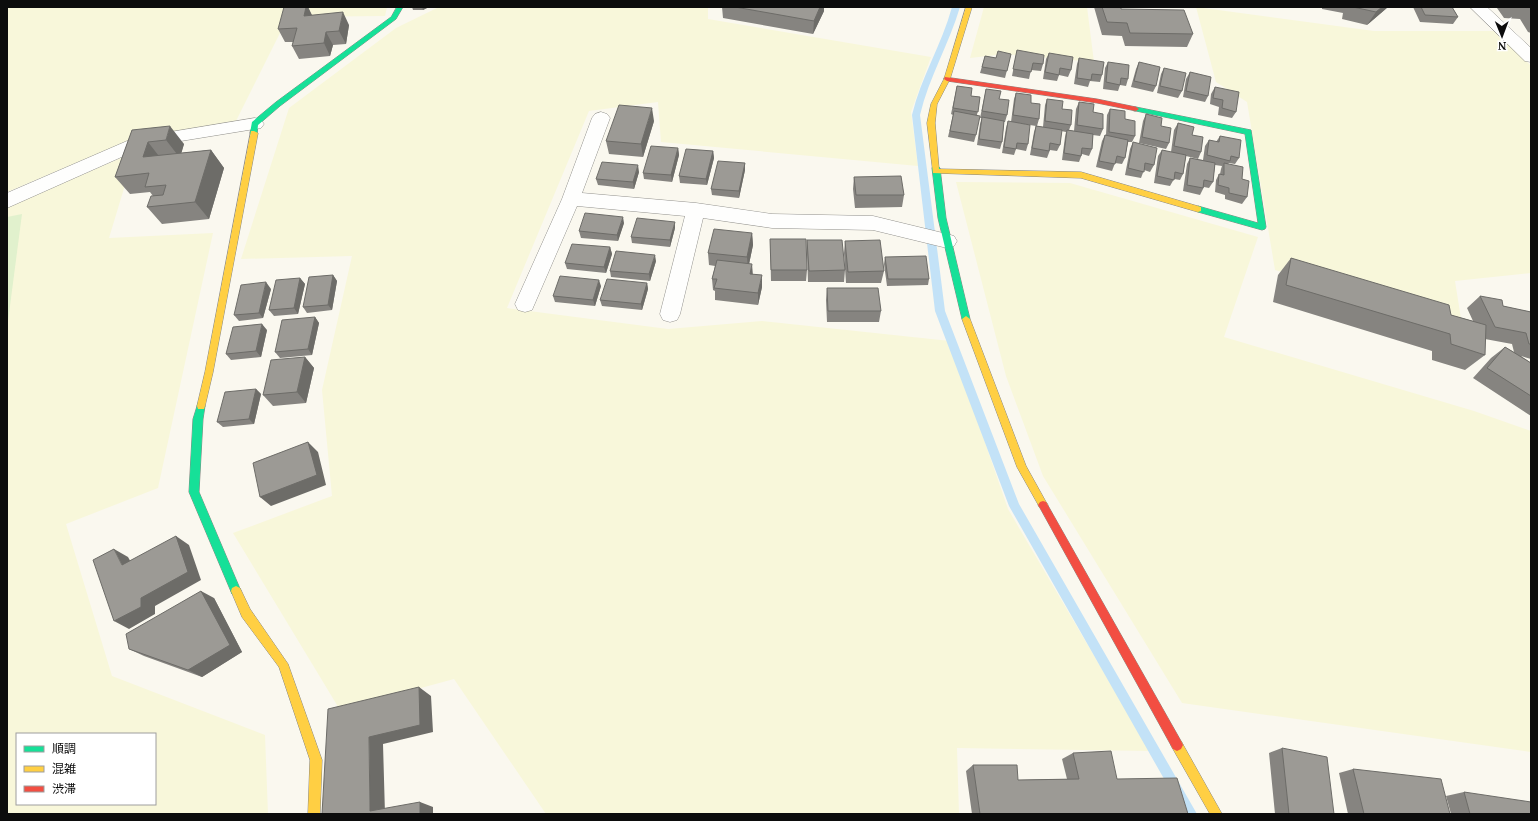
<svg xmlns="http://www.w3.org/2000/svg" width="1538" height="821" font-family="'PT Serif','Noto Sans JP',serif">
	<rect width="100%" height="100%" fill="#faf8ef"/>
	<path fill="#f8f7da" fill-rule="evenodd" d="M7,7H387L385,16L288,17L236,121L133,139L7,192Z
		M439,7H708V19L931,57L911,112L918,166L661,142L658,102L589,111L507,308L668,329L762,321L950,341L1008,509L1150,751L957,748L959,814H546L454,679L340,710L233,533L332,496L322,390L352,256L241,259L289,108L396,28Z
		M984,7H1087L1094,62L1005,54L970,58Z
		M1196,7L1374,31H1498L1531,66V273L1455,281L1462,325L1275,270L1247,102L1216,82Z
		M135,152L109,238L213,233L158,488L66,524L112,676L265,735L268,814H7V207ZM17,734H155V804H17Z
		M956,182L1070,183L1258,237L1224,337L1474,411L1531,431V752L1182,703L1043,476L1006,376Z"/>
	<path fill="#e1f1cd" d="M22,214L7,329V217Z"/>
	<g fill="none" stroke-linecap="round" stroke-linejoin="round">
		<path fill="#c3e2f7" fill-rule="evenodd" d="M952,7H960C949,44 929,77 920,115L945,311L1019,504L1197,814H1184L1009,506L935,311L912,115C921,77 942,44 952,7Z"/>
		<g stroke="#93928e" stroke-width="1">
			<path id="street" d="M1470,7H1487L1531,48V62L1525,61Z
				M601,112L607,114L610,118L582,193L696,203L772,214L873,216L947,234L954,236L957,241L954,246L947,248L873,230L772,228L703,218L680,314L677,320L670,322L663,320L660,314L685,216L577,206L532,310L525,312L518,310L515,304L562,199L592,118L595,114Z
				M255,118L261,120L264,124L261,128L144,147L7,208V193L134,138Z"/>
		</g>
		<g stroke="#8a8985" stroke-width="1">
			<path id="fast" d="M397,7H403L396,19L280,106L258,125L257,135H251L250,133L252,122L276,102L391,17Z
				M1134,107H1136L1251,130L1266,227L1265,229L1262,230L1198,212L1194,209L1198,206L1258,223L1245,134L1136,111H1134Z
				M936,165L940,168L946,218L970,319L966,322L962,319L938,218L932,168Z
				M201,402L204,403L205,406L203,419L199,492L241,591L240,594L236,596L232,594L189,492L193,419L198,403Z"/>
		</g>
		<g stroke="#8a8985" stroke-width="1">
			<path id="slow" d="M966,7H972L950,79L937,104L935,123L939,169L1081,172L1201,207V211L1198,212L1081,178L933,173L927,123L931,104L944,79Z
				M251,131H254L258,133L213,372L205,406L204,409H198L197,406L205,372Z
				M966,316L970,319L1026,466L1046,502L1048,505L1046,508L1043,509L1040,508L1017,467L962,319Z
				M236,586L240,588L250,609L288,664L322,760L320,814H308L310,760L279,667L242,617L231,591L232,588Z
				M1177,739L1181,741L1222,814H1210L1173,749L1171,745L1173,741Z"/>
		</g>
		<g stroke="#8a8985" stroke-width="1">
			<path id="jam" d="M945,77L1097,99L1136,107L1139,109L1136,111L1097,103L947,81L944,79Z
				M1043,501L1046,502L1181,741L1183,745L1181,749L1177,751L1173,749L1040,508L1038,505L1040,502Z"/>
		</g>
		<use href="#street" fill="#fefefd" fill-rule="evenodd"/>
		<use href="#fast" fill="#16e098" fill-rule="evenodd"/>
		<use href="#slow" fill="#ffcf43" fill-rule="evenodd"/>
		<use href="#jam" fill="#f24e42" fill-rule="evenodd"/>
	</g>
	<path fill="#868480" d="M308,7L312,15L349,25L346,44L333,45L330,56L299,59L292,46L293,42H285L278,29Z
		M412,7H429L423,10H413Z
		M722,7H824V11L813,34L723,18Z
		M1094,7H1121V9L1193,34L1187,47L1125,46L1122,36L1102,35Z
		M1322,7H1388L1367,25L1342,19L1343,13L1322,9Z
		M1413,7H1452L1458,17L1453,24L1420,22Z
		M1485,7H1531V33L1528,32L1520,19L1504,18L1497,8H1486Z
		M1017,50L1043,64L1041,71L1031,70L1029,79L1012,76Z
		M1049,53L1071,70L1068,77L1059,75L1057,81L1043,79L1046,59Z
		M1011,54L1005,78L980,73L985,56L996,58Z
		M1079,58L1102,75L1100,82L1090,81L1088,87L1074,84L1077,64Z
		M1108,62L1128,79L1126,86L1120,85L1118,91L1103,89L1105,68Z
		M1139,62L1156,86L1153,92L1131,87L1136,69Z
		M1164,68L1182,91L1178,98L1157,93L1161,74Z
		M1190,72L1208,96L1205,102L1183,97L1186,79Z
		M957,86L971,96L980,97L977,115L976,135L974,142L948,137L953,115L951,114Z
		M1215,87L1236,112L1232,118L1218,115L1219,107L1210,104L1211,94Z
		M986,89L999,99L1007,115L1005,122H1004L1002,142L1000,149L977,145L980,124L982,118H980Z
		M1016,93L1031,103L1039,119L1037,126L1043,127L1045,105L1047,99L1062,109L1071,125L1069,130L1074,131L1076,109L1079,102L1093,112L1103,129L1100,136L1093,135L1092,149L1089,156L1082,154L1079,162L1062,160L1065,137L1066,132L1061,131L1060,145L1057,151L1050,150L1047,158L1030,155L1034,132L1036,126L1011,122L1014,99Z
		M1110,109L1125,119L1135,136L1132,142H1128L1125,158L1122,164L1115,163L1112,171L1096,167L1102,141L1105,135H1106L1107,115Z
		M1146,114L1161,126L1169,143L1166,149L1139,143L1143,121Z
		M654,121L643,157L609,154L606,141Z
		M1008,121L1028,144L1026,151L1016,149L1014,155L1002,153L1006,128Z
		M1178,123L1192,135L1201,152L1198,159L1186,156L1183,174L1180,180L1174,179L1170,186L1154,183L1158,156L1162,150L1171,152L1174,130Z
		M132,130L184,144L181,153L211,150L224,168L209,219L162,224L147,207L153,196L150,192L130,194L115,177Z
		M1220,136L1239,158L1235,164L1229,163L1228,164L1242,179L1247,197L1242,204L1225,199V195L1215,192L1216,180L1219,174H1220L1221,169L1222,166L1215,165L1213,182L1209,188L1204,187L1200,195L1183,191L1187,164L1190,158L1203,160L1205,146L1209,140L1216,142Z
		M1133,142L1154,165L1150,172L1144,170L1141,178L1125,175L1130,149Z
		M678,148L679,155L672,182L644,179L643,173Z
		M713,151L714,158L707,185L680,183L679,176Z
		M745,163V170L739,198L712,195L711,189Z
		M639,172L634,189L598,185L596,179Z
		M854,177L904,195L902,207L855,208L853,189Z
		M624,223L618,241L581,238L579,231Z
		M675,228L670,247L632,243L631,237Z
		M752,233L753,245L749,264L752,274L762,287L758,305L715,300V291L713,290L712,279L715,266L709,265L708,253Z
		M770,239L807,270L806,281H771Z
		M807,240L845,270L844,282H808L807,252Z
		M845,241L884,271L881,283H846L844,253Z
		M610,247L612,254L606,273L567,269L565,263Z
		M885,257L929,279L928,285L887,286L884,264Z
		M1291,258L1451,315L1473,321L1467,308L1480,296L1503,306L1531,312V359L1521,356L1531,363V416L1473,378L1491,358L1505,347L1514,352L1512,344L1485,339V355L1465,370L1432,360V351L1273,302L1278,275Z
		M656,261L650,281L611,277L610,271Z
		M333,275L337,281L332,310L307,313L303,307Z
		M300,278L305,284L298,314L274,316L269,310Z
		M647,283L648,289L642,310L602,306L600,300Z
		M601,286L595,306L555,302L553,296Z
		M827,288L881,311L879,322H827L826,300Z
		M271,289L263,318L239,321L234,315Z
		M315,317L319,323L312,355L280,358L275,352Z
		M267,330L261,357L231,360L226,354Z
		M305,357L314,368L306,403L273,406L263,395Z
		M256,389L261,394L254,424L223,427L217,422Z
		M214,598L242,652L202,677L144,656L129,649Z
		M1282,748L1334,814H1275L1269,753Z
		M1073,753L1117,779L1188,814H972L966,771L973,765L1018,780L1067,779L1062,759Z
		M1353,769L1450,814H1348L1339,773Z
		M1464,792L1531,814H1451L1446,796Z"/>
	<path fill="#6d6c68" d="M306,7H308L313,18L304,16Z
		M422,7H429L423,10Z
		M820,7H824V11L813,34L814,21Z
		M1382,7H1388L1367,25L1376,12Z
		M343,12L349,25L346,44L339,31Z
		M326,32L333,45L330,56L324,43Z
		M652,108L654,121L643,157L641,144Z
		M170,126L184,144L180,158L166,140Z
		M148,142L162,160L143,157Z
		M678,148L679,155L672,182L671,175Z
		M211,150L224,168L209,219L195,202Z
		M713,151L714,158L707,185L706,179Z
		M745,163V170L739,198V191Z
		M638,165L639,172L634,189L633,182Z
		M623,217L624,223L618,241L617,235Z
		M675,222V228L670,247V240Z
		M752,233L753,245L748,269L747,257Z
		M610,247L612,254L606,273L604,267Z
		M655,255L656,261L650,281L649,274Z
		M752,264L753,276L750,274Z
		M333,275L337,281L332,310L328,305Z
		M762,275V287L758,305V293Z
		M300,278L305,284L298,314L294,308Z
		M599,280L601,286L595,306L593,300Z
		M266,282L271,289L263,318L259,313Z
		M647,283L648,289L642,310L641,304Z
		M315,317L319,323L312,355L308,349Z
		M262,324L267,330L261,357L256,351Z
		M305,357L314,368L306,403L297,392Z
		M256,389L261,394L254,424L249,419Z
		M308,442L318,452L326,485L271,506L260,497Z
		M176,536L189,545L201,580L155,606V614L129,629L114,621Z
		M114,549L128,557L137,573L122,565Z
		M201,591L214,598L242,652L202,677L188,670Z
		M419,687L431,696L433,732L383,744L385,814L370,811L369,737Z
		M420,802L433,807V814H420Z"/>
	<path fill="#9c9a95" stroke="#6d6c68" d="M284,7H306L304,16L343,12L339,31L326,32L324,43L292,46L297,28L278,29Z
		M735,7H820L814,21Z
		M1102,7H1121V9L1184,10L1193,34L1130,33L1127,23L1107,22Z
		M1353,7H1382L1376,12Z
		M1421,7H1452L1458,17L1425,15Z
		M1017,50L1044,55L1043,64L1033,63L1031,72L1013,69Z
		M998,51L1011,54L1007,71L982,67L985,56L996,58Z
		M1049,53L1073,57L1071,70L1060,68L1059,75L1045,72Z
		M1079,58L1104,62L1102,75L1092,74L1091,80L1077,78Z
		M1108,62L1129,65L1128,79L1121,78L1120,85L1106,82Z
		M1139,62L1160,67L1156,86L1134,81Z
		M1164,68L1186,73L1182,91L1160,86Z
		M1190,72L1211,77L1208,96L1186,91Z
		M957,86L972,88L971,96L980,97L978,112L953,108Z
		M1215,87L1239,92L1236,112L1222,108L1223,100L1213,98Z
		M986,89L1001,91L999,99L1009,100L1007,115L982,111Z
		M1016,93L1031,95V103L1040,104L1039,119L1013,115Z
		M1047,99L1063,101L1062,109L1072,110L1071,125L1045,121Z
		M1079,102L1094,104L1093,112L1103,114V129L1077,125Z
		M619,105L652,108L641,144L606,141Z
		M1110,109L1125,111V119L1135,121V136L1109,132Z
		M954,111L980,116L976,135L950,131Z
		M1146,114L1162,118L1161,126L1171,128L1169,143L1142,137Z
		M982,117L1004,121L1002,142L979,139Z
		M1008,121L1030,125L1028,144L1017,143L1016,149L1004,147Z
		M1178,123L1194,127L1192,135L1203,137L1201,152L1174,146Z
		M170,126L166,140L148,142L143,157L211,150L195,202L147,207L151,196L163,195L166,185L145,187L149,173L115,177L132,130Z
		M1036,126L1062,130L1060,145L1050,143L1049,151L1032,148Z
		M1067,130L1093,134L1092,149L1082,148L1081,156L1064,153Z
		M1105,135L1128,140L1125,158L1117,156L1115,164L1099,161Z
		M1220,136L1241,140L1239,158L1231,156L1230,161L1207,155L1209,140L1219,142Z
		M1133,142L1157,148L1154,165L1145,163L1144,172L1128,168Z
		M651,146L678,148L671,175L643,173Z
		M686,149L713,151L706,179L679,176Z
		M1162,150L1186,155L1183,174L1175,172L1174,180L1157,176Z
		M1190,158L1215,163L1213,182L1204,180L1203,188L1187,185Z
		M718,161L745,163L739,191L711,189Z
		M602,162L638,165L633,182L596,179Z
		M1224,163L1243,167L1242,179L1249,181L1247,197L1229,193V188L1218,185L1219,174L1224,175Z
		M901,176L904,195H856L854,177Z
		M585,213L623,217L617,235L579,231Z
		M637,218L675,222L670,240L631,237Z
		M714,229L752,233L747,257L708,253Z
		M770,239H806L807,270H771Z
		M807,240H842L845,270L809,271Z
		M880,240L884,271L848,272L845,241Z
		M572,244L610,247L604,267L565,263Z
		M616,251L655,255L649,274L610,271Z
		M926,256L929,279H888L885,257Z
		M1291,258L1449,305L1451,315L1486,325L1485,355L1451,344L1450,334L1286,285Z
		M717,260L752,264L750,274L762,275L758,293L714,288L717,279H712Z
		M333,275L328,305L303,307L309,277Z
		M560,276L599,280L593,300L553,296Z
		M300,278L294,308L269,310L276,280Z
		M607,279L647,283L641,304L600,300Z
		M266,282L259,313L234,315L241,285Z
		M827,288H878L881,311H828Z
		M1480,296L1502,300L1503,306L1531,312V344H1529L1526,333L1495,327Z
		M315,317L308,349L275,352L282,320Z
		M262,324L256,351L226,354L233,327Z
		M1505,347L1531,363V396L1487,368Z
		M305,357L297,392L263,395L271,360Z
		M256,389L249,419L217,422L225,392Z
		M308,442L317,475L260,497L253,463Z
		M176,536L188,572L141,598V607L114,621L93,560L114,549L122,565Z
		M201,591L230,645L188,670L129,649L126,634Z
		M419,687L420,725L369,737L370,811L420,802V814H322L328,709Z
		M1282,748L1327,757L1334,814H1289Z
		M1111,751L1117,779L1177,778L1188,814H980L973,765H1017L1018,780L1079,779L1073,753Z
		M1353,769L1441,779L1450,814H1364Z
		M1464,792L1531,802V814H1470Z"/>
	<rect width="1538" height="821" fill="none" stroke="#0c0c0c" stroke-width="16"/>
	<rect x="16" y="733" width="140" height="72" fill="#ffffff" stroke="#9e9e9e"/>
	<rect x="24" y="746" width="20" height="6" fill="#16e098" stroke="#9e9e9e"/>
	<text x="52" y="753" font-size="12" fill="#0c0c0c">順調</text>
	<rect x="24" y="766" width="20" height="6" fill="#ffcf43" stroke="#9e9e9e"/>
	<text x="52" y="773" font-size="12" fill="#0c0c0c">混雑</text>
	<rect x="24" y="786" width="20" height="6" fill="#f24e42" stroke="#9e9e9e"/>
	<text x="52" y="793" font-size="12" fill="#0c0c0c">渋滞</text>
	<g transform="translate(1502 36) rotate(179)" stroke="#ffffff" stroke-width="3" paint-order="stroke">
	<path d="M0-3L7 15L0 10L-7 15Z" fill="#0c0c0c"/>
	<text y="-6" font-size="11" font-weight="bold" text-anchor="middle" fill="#0c0c0c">N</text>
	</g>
</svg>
